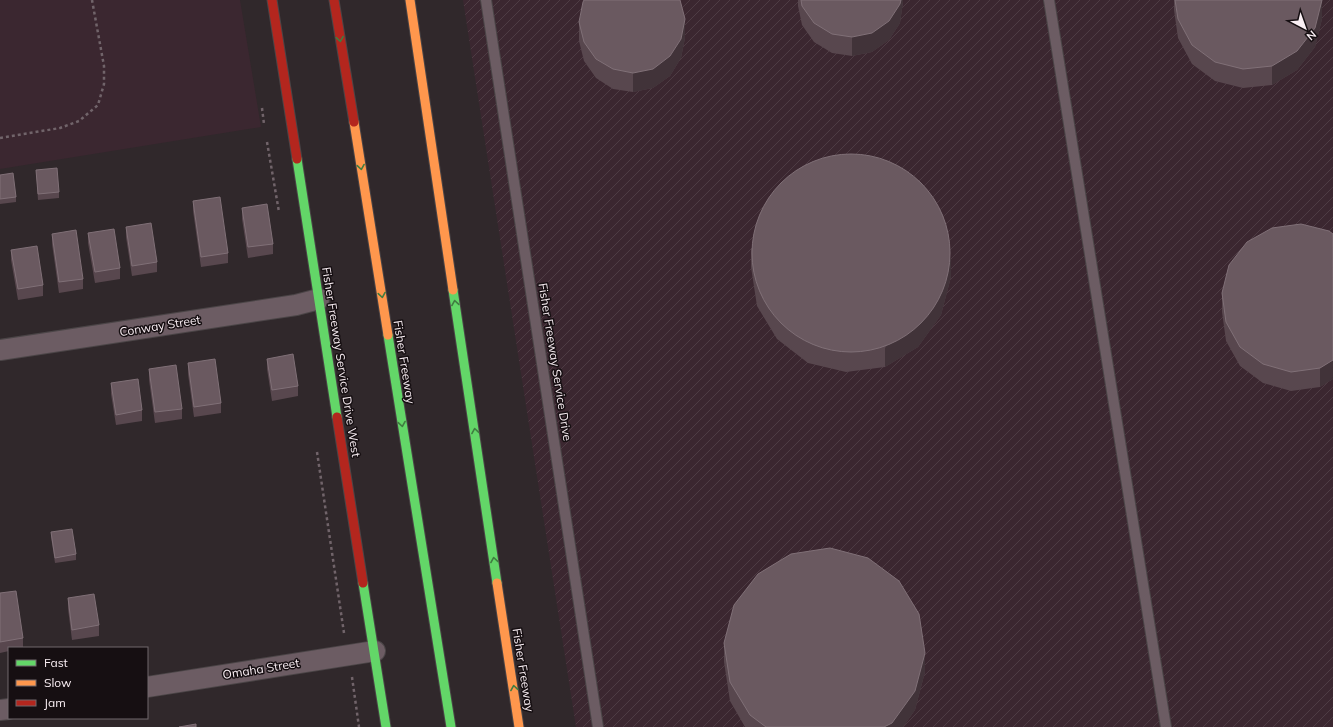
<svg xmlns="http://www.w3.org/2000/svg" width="1333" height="727" font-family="Mulish,sans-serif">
	<defs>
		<pattern id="industrial-furrows" width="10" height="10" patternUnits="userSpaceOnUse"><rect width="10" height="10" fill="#3b2730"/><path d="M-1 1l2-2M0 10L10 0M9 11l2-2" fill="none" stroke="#4e3c44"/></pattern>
	</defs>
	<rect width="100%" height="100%" fill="#30282b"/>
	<path fill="#3b2730" d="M0,0H240L261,127L0,169Z"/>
	<path fill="url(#industrial-furrows)" d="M463,0H1333V727H576Z"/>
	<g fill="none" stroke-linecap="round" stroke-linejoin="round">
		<g stroke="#4b4547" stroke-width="12">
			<path id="lane" d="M486,0L598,727
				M1049,0L1166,727"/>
		</g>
		<g stroke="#4b4547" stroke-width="22">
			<path id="street" d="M0,350L296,305L319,299
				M147,687L375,651
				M0,710L9,709"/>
		</g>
		<g stroke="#4b4547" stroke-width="11">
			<path id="fast" d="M297,159L337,417
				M453,290L497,583
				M388,335L451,727
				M363,583L386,727"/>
		</g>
		<g stroke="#4b4547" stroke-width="11">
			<path id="slow" d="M410,0L453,290
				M354,122L388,335
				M497,583L519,727"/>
		</g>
		<g stroke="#4b4547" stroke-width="11">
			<path id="jam" d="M272,0L297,159
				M334,0L354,122
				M337,417L363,583"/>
		</g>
		<path stroke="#71646a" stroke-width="2.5" stroke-dasharray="3 3" stroke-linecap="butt" d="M262,108L264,124
			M0,138L60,128L79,121L98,105L104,84V66L92,0
			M267,142L279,212
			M317,452L344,633
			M352,677L359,727"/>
		<use href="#lane" stroke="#6c5c63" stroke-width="10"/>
		<use href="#street" stroke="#6c5c63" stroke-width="20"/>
		<use href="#fast" stroke="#63d668" stroke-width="9"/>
		<use href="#slow" stroke="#ff974d" stroke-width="9"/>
		<use href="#jam" stroke="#b3261e" stroke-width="9"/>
	</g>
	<path fill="#58474e" d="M798,0H903V2L900,23L889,40L872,52L852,56L832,53L814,42L802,25L798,6Z
		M1174,0H1322V19L1315,47L1297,70L1272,85L1243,88L1215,81L1192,64L1178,38L1174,10Z
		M579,22L685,38L681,58L670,76L653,88L633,92L613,89L596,78L584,61L579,41Z
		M36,170L59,192V198L38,200Z
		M0,175L16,197V202L0,204Z
		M193,201L228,253V263L201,267L193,211Z
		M242,208L273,244V254L248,258L242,219Z
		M126,227L157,262V272L132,276L126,237Z
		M88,233L120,268V279L95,283L88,243Z
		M52,234L83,279V289L59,293L52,244Z
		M1333,234V379L1320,387L1291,391L1263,383L1240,366L1226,341L1222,312V293Z
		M751,248L951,277L941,315L918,347L885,367L846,372L808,363L777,339L757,306L751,267Z
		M11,250L43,285V296L18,300L11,260Z
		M267,359L298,386V396L272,401L267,369Z
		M188,363L221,403V413L194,417L188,374Z
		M149,369L182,409V419L155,423L149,380Z
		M111,383L142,410V421L116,425L111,394Z
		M51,532L76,554V560L55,563L51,537Z
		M0,593L23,638V648H9V651L0,653Z
		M68,598L99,625V636L72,640L68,609Z
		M724,643L925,672L915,710L903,727H745L730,701L724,662Z"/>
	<path fill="#413339" d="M901,0H903V2L900,23L889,40L872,52L852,56V37Z
		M1322,0V19L1315,47L1297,70L1272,85V66Z
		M685,19V38L681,58L670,76L653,88L633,92V73Z
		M951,258V277L941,315L918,347L885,367V348Z
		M1333,360V379L1320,387V368Z
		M925,653V672L915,710L903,727H884Z"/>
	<path fill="#6a5960" stroke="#807077" d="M584,0H680L685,19L681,39L670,56L653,69L633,73L613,69L596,59L584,42L579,22L583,2Z
		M801,0H901L900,4L889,21L872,33L852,37L832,34L814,23L802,6Z
		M1175,0H1322L1315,28L1297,51L1272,66L1243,69L1215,62L1192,45L1178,19Z
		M752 253a99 99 0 1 1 198 0a99 99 0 1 1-198 0Z
		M57,168L59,192L38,194L36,170Z
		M13,173L16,197L0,199V175Z
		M220,197L228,253L201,257L193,201Z
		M267,204L273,244L248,247L242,208Z
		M151,223L157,262L132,266L126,227Z
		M1301,224L1329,231L1333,234V360L1320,368L1291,372L1263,364L1240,347L1226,322L1222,293L1229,265L1247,242L1272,228Z
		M114,229L120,268L95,272L88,233Z
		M76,230L83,279L59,282L52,234Z
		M37,246L43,285L18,289L11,250Z
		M293,354L298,386L272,390L267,359Z
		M215,359L221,403L194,407L188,363Z
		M176,365L182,409L155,412L149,369Z
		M138,379L142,410L116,415L111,383Z
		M72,529L76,554L55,558L51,532Z
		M830,548L868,558L899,581L919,614L925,653L915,691L892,723L884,727H766L750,715L730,682L724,643L734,605L758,574L791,554Z
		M16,591L23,638L0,642V593Z
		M94,594L99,625L72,630L68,598Z
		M196,724V727H179Z"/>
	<defs><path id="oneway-chevron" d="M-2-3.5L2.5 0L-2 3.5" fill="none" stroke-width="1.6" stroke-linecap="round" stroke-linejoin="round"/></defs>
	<g stroke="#407c41">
		<use href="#oneway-chevron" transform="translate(340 39) rotate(81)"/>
		<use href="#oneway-chevron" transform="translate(361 167) rotate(81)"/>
		<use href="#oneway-chevron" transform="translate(382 295) rotate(81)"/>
		<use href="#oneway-chevron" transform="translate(455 303) rotate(-99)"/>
		<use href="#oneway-chevron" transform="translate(402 424) rotate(81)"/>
		<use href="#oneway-chevron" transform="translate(475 431) rotate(-99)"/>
		<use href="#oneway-chevron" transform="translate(494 560) rotate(-99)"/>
		<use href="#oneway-chevron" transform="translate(514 688) rotate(-99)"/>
	</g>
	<g text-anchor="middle" stroke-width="3" stroke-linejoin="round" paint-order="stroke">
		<g font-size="12" fill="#faeff4" stroke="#160f12">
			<text transform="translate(160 326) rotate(-9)" y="4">Conway Street</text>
			<text transform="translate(341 362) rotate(81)" y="4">Fisher Freeway Service Drive West</text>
			<text transform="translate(404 362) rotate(81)" y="4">Fisher Freeway</text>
			<text transform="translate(555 362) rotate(81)" y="4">Fisher Freeway Service Drive</text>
			<text transform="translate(261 669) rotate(-9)" y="4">Omaha Street</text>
			<text transform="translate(523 670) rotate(81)" y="4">Fisher Freeway</text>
		</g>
	</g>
	<rect x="8" y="647" width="140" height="72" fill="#160f12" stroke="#71696c"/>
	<rect x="16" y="660" width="20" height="6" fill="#63d668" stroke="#71696c"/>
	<text x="44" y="667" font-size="12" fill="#faeff4">Fast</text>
	<rect x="16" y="680" width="20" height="6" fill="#ff974d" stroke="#71696c"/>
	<text x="44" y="687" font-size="12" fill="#faeff4">Slow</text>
	<rect x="16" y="700" width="20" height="6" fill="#b3261e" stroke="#71696c"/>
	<text x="44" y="707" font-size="12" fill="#faeff4">Jam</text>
	<g transform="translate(1305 28) rotate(139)" stroke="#160f12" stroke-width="3" paint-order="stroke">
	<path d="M0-3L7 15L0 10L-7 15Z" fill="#faeff4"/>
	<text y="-6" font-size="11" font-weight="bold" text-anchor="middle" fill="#faeff4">N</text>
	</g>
</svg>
